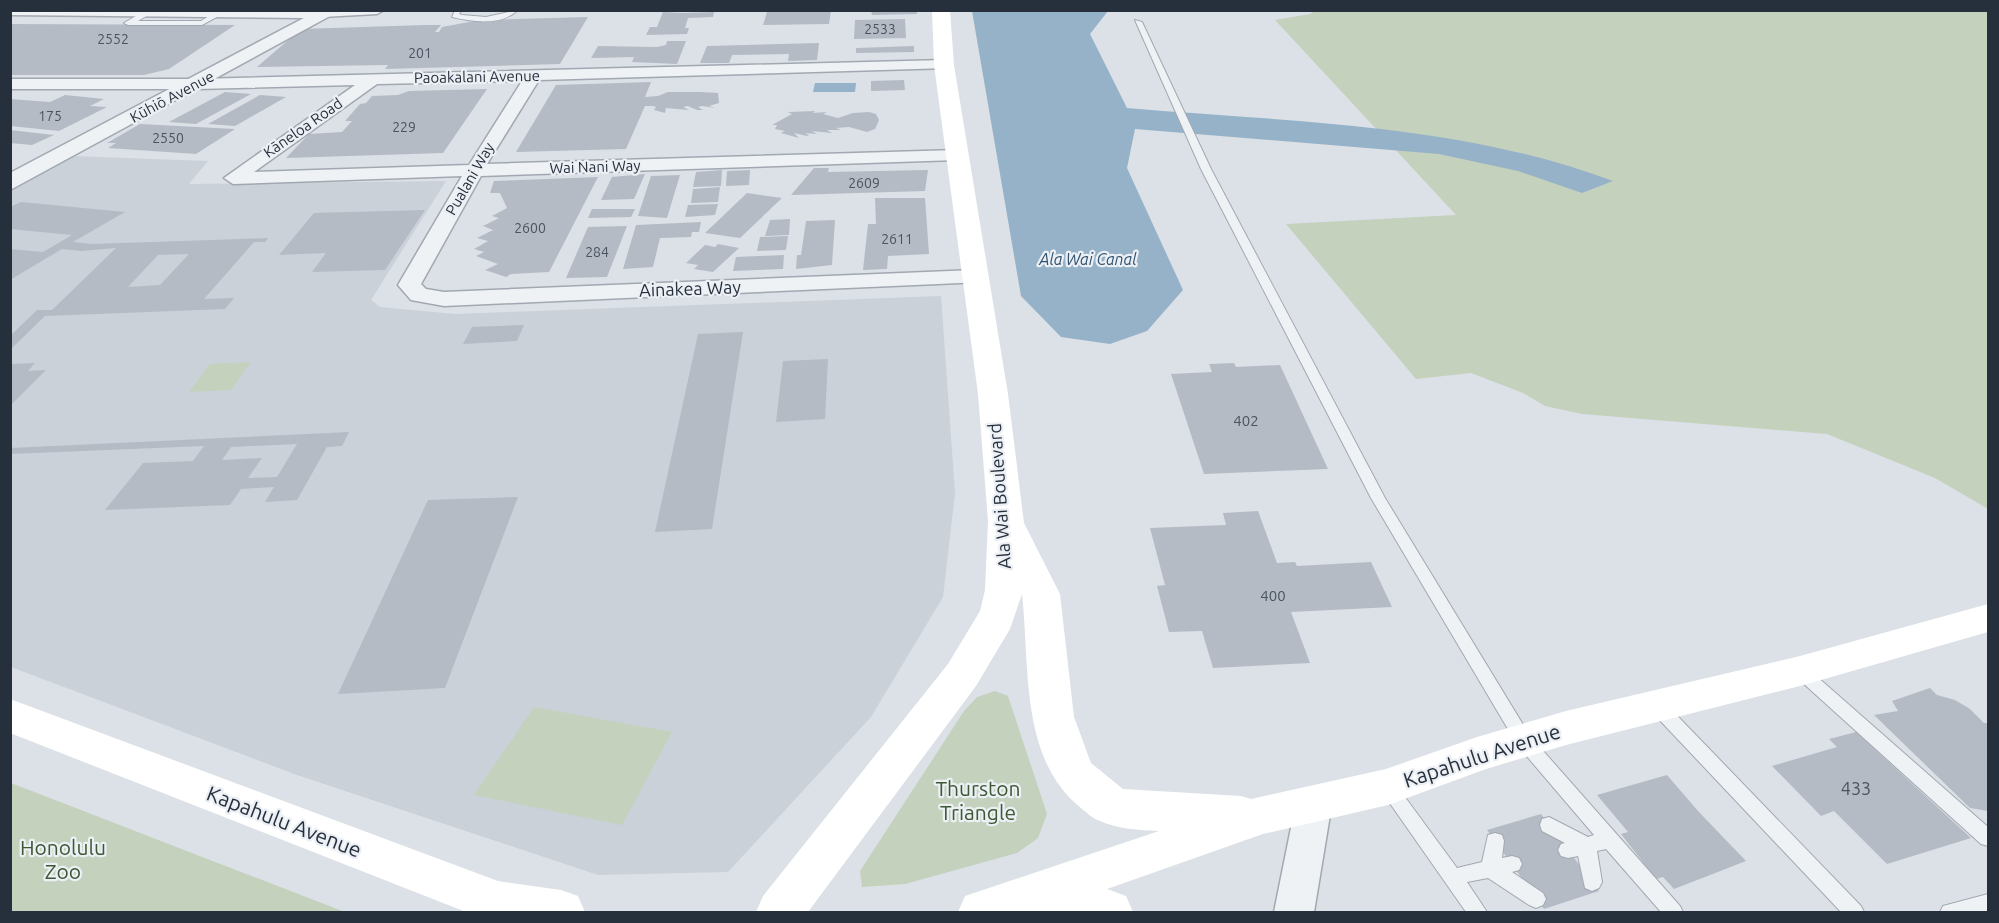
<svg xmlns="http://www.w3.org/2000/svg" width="1999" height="923" font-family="Ubuntu,sans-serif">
	<rect width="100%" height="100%" fill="#dce1e7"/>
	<path fill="#cad1d9" d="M72,156L208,161L189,184L446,181L371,300L380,307L455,314L941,296L955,493L943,597L871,717L728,872L598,875L297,775L11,667L10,189Z"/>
	<path fill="#c4d1bd" d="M1316,10L1988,11V509L1935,478L1827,434L1582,414L1545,406L1523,393L1471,373L1416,379L1286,224L1456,215L1275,20L1310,14Z
		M251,362L231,390L189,392L210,364Z
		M995,691L1008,696L1047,814L1038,838L1017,853L905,884L862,887L860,871L964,711L977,697Z
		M534,707L672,732L622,825L474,795Z
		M10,783H11L345,912H11Z"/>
	<path fill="#96b2c8" d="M972,11H1108L1090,34L1127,108C1290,122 1458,123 1613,181L1582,193L1518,171L1439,154L1135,129L1127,168L1183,290L1147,331L1110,344L1061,337L1021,296Z
		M815,83H856L855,92H813Z"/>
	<path fill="#b4bbc4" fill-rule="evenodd" d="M777,10H831L829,24L763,25L767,12Z
		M871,10H917V14L872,15Z
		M663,12L682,13L714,12L713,17L688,18L685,28H689L687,34L646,35L650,27H657Z
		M588,17L560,64L385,69L388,65L257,67L301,29L425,25H441L435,32H439L442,27L480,20Z
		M905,19L906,38L854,39L855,20Z
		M10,24L235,25L169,69L144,75H10Z
		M667,41H686L677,64L632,62L634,57L591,58L598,46L657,47L666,45Z
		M819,43L817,60L788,61L789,54L732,55L729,63H700L707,46Z
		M914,46V52L856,53V48Z
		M904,80L905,90L871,91V81Z
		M651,82L645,97L658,96L668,92H700L718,93L719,103L709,106L715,108L702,106L698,107L703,110H697L688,106L683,107L689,110L666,108L665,113L654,110L656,107L653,106H645L626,149L516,152L556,85Z
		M487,89L443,153L286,158L309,134L342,132L352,121H345L360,104L366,103L372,96L398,95L409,91Z
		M225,92L251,94L196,124L169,122Z
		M65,95L104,99L90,106L107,107L59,131L10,126V99L50,102Z
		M260,95L286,97L235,126L208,124Z
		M815,111L813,113L827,112L823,114L838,118L853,113L869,112L876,114L879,120L875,129L867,132L849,127L836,128L841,130H827L832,133L812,131L817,134L805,133L809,135L807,136L794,133L799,138L781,133L785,131L775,129L777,125H772L792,114L788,112Z
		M140,124L235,129L196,154L108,148L116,143H107Z
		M10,130L54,135L32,145L10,143Z
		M814,168H829L828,172L928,170L925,191L791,195Z
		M722,170L721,186L693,187L696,172Z
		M750,170L749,185L726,186L727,171Z
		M645,174L634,199L601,200L612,177Z
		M680,175L667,218L638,216L651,176Z
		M598,177L549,272L511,274L506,277L485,270L498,264L476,256L484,252L474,249L488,241L477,238L493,230L483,226L499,218L492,216L507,208L500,193H490L494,181Z
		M720,187L718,202L691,203L693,189Z
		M747,193L782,198L740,238L705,233Z
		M875,198H925L929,254L888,256L887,269L863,270L868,224H876Z
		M21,202L125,212L73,242L92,244L268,238L265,242H254L204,299L234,298L225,309L45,316L10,350V336L37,310H52L116,248L81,251L62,249L10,280V249L43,252L72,235L10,229V207ZM189,254L160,285L128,287L158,255Z
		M718,204L715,215L685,217L688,205Z
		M592,209H635L631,217L588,218Z
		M425,210L385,270L312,272L326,253L279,255L314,213Z
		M790,219L789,235L765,236L770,220Z
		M835,220L832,265L796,269L797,255H801L806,221Z
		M701,222L699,232H692L691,237L660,238L653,267L623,269L636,225Z
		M627,226L607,277L566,278L588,227Z
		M788,236L786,250L757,251L760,237Z
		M718,244L739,248L713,272L694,269L698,265L686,263L705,245L715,247Z
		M784,255L783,269L733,271L736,257Z
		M524,325L517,341L463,344L472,327Z
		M743,332L712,529L655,532L698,334Z
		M828,359L825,419L776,422L783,361Z
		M35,363L28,371L46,370L10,406V364Z
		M1234,363L1236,367L1280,365L1328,469L1204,474L1171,374L1212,372L1209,364Z
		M349,432L342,446L327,447L297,500L265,502L274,487L241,489L230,505L105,510L143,463L193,461L204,446L10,454V448ZM297,444L277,477L248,478L262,458L222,460L231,447Z
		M518,497L445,688L338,694L428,500Z
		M1258,511L1277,563L1295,562L1297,566L1371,562L1392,607L1291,612L1310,663L1213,668L1202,631L1169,632L1157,586L1165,585L1150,528L1226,525L1223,513Z
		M1930,688L1937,695L1955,700L1970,709L1984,723H1988V811L1970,808L1874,715L1898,711L1892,701Z
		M1856,732L1971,838L1887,864L1834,811L1821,816L1772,766L1837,747L1829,739Z
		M1667,775L1698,811L1746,861L1674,889L1663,877L1656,879L1621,834L1628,832L1597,795Z
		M1541,814L1599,891L1544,909L1487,830Z"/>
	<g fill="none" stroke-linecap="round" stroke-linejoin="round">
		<g stroke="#a2a8b1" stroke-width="2">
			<path id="service" d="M146,10L153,12L138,21H201L217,11L224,13L202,25H128L124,23Z
				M455,10H462L459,14L462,15L486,17L518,10C501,26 473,22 452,17Z
				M1135,20L1142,22L1211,169L1385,498L1530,736L1680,906L1683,912H1661L1606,849L1597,851L1602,882L1599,888L1592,891L1585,888L1578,856L1568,858L1561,856L1558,850L1561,844L1565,843L1542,831L1540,825L1542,819L1549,817L1588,837L1594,835L1518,746L1371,498L1201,169Z
				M1800,665L1806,667L1988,827V846L1981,844L1794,675L1792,671L1794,667Z
				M1657,699L1663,701L1861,906L1864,912H1841L1651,711L1649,706L1651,701Z
				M1388,779L1394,782L1457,868L1482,862L1488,835L1495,833L1502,835L1504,841L1502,858L1512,856L1519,858L1522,864L1519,870L1512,872L1543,893L1546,899L1543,905L1536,908L1529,905L1488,878L1467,882L1487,912H1466L1382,792L1379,787L1382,782Z
				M1988,894V912H1940L1943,906Z"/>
		</g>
		<g stroke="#a2a8b1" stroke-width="3">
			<path id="minor" d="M10,10H384L377,14L304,18L10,15Z
				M944,60L950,62L952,65L950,68L539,80L487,164L957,150L966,155L957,160L481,176L421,284L426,289L444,292L975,270L983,272L986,277L983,282L444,306L411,300L398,285L462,176L233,184L224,178L355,85L198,89H10V79H198ZM522,81L469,165L254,172L377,84Z
				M1314,788L1327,792L1332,803L1314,912H1274L1296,803L1301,792Z"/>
		</g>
		<g stroke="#a2a8b1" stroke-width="3">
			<path id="tertiary" d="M319,10H341L10,190V173Z"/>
		</g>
		<use href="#service" fill="#eff2f5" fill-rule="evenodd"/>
		<use href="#minor" fill="#eff2f5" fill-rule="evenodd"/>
		<use href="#tertiary" fill="#eff2f5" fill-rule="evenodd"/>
		<path fill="#fff" fill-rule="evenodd" d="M932,10H950L954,65L1008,394L1024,523L1060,594L1074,717L1091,763L1123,789L1241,796L1251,799L1386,769L1477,737L1566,711L1800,656L1988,604V632L1800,686L1566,745L1486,769L1388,805L1263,834L1107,889L1126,896L1133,912H958L965,896L1159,831C1139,830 1118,829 1100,821C1093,819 1087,813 1081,808C1019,759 1030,664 1022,594L1010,629L976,686L808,912H756L763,896L948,664L980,611L985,590L988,521L978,394L934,65Z
			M10,699L498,881L561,890L578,896L585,912H466L10,733Z"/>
	</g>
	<g text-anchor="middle" stroke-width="4.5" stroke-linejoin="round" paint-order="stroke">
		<g font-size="14" fill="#4a535f">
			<text x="880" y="34">2533</text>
			<text x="113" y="44">2552</text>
			<text x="420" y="58">201</text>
			<text x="50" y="121">175</text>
			<text x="404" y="132">229</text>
			<text x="168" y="143">2550</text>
			<text x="864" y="188">2609</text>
			<text x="530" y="233">2600</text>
			<text x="897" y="244">2611</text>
			<text x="597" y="257">284</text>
		</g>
		<g font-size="15" fill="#26303d" stroke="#ecf0f5">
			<text transform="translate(477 77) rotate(-1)" y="5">Paoakalani Avenue</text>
			<text transform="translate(172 97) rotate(-28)" y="5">Kūhiō Avenue</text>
			<text transform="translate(303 128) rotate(-35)" y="5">Kāneloa Road</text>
			<text transform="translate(595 167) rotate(-2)" y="5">Wai Nani Way</text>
			<text transform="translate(470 179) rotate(-60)" y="5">Pualani Way</text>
		</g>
		<g font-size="15" fill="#4a535f">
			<text x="1246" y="426">402</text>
			<text x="1273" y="601">400</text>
		</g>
		<g font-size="16" font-style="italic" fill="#305371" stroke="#ecf0f5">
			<text x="1088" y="265">Ala Wai Canal</text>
		</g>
		<g font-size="18" fill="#26303d" stroke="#ecf0f5">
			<text transform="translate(690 289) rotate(-2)" y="6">Ainakea Way</text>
			<text transform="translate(1000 496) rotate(-94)" y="6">Ala Wai Boulevard</text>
		</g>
		<g font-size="18" fill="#4a535f">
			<text x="1856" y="795">433</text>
		</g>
		<g font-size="21" fill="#26303d" stroke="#ecf0f5">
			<text transform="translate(1482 756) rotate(-18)" y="7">Kapahulu Avenue</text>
			<text transform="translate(284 822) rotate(21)" y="7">Kapahulu Avenue</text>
		</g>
		<g font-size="21" fill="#3d5933" stroke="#ecf0f5">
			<text x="978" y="796">Thurston<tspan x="978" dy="24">Triangle</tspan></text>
			<text x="63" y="855">Honolulu<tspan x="63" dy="24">Zoo</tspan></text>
		</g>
	</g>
	<rect width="1999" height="923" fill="none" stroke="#26303d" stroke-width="24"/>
</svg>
